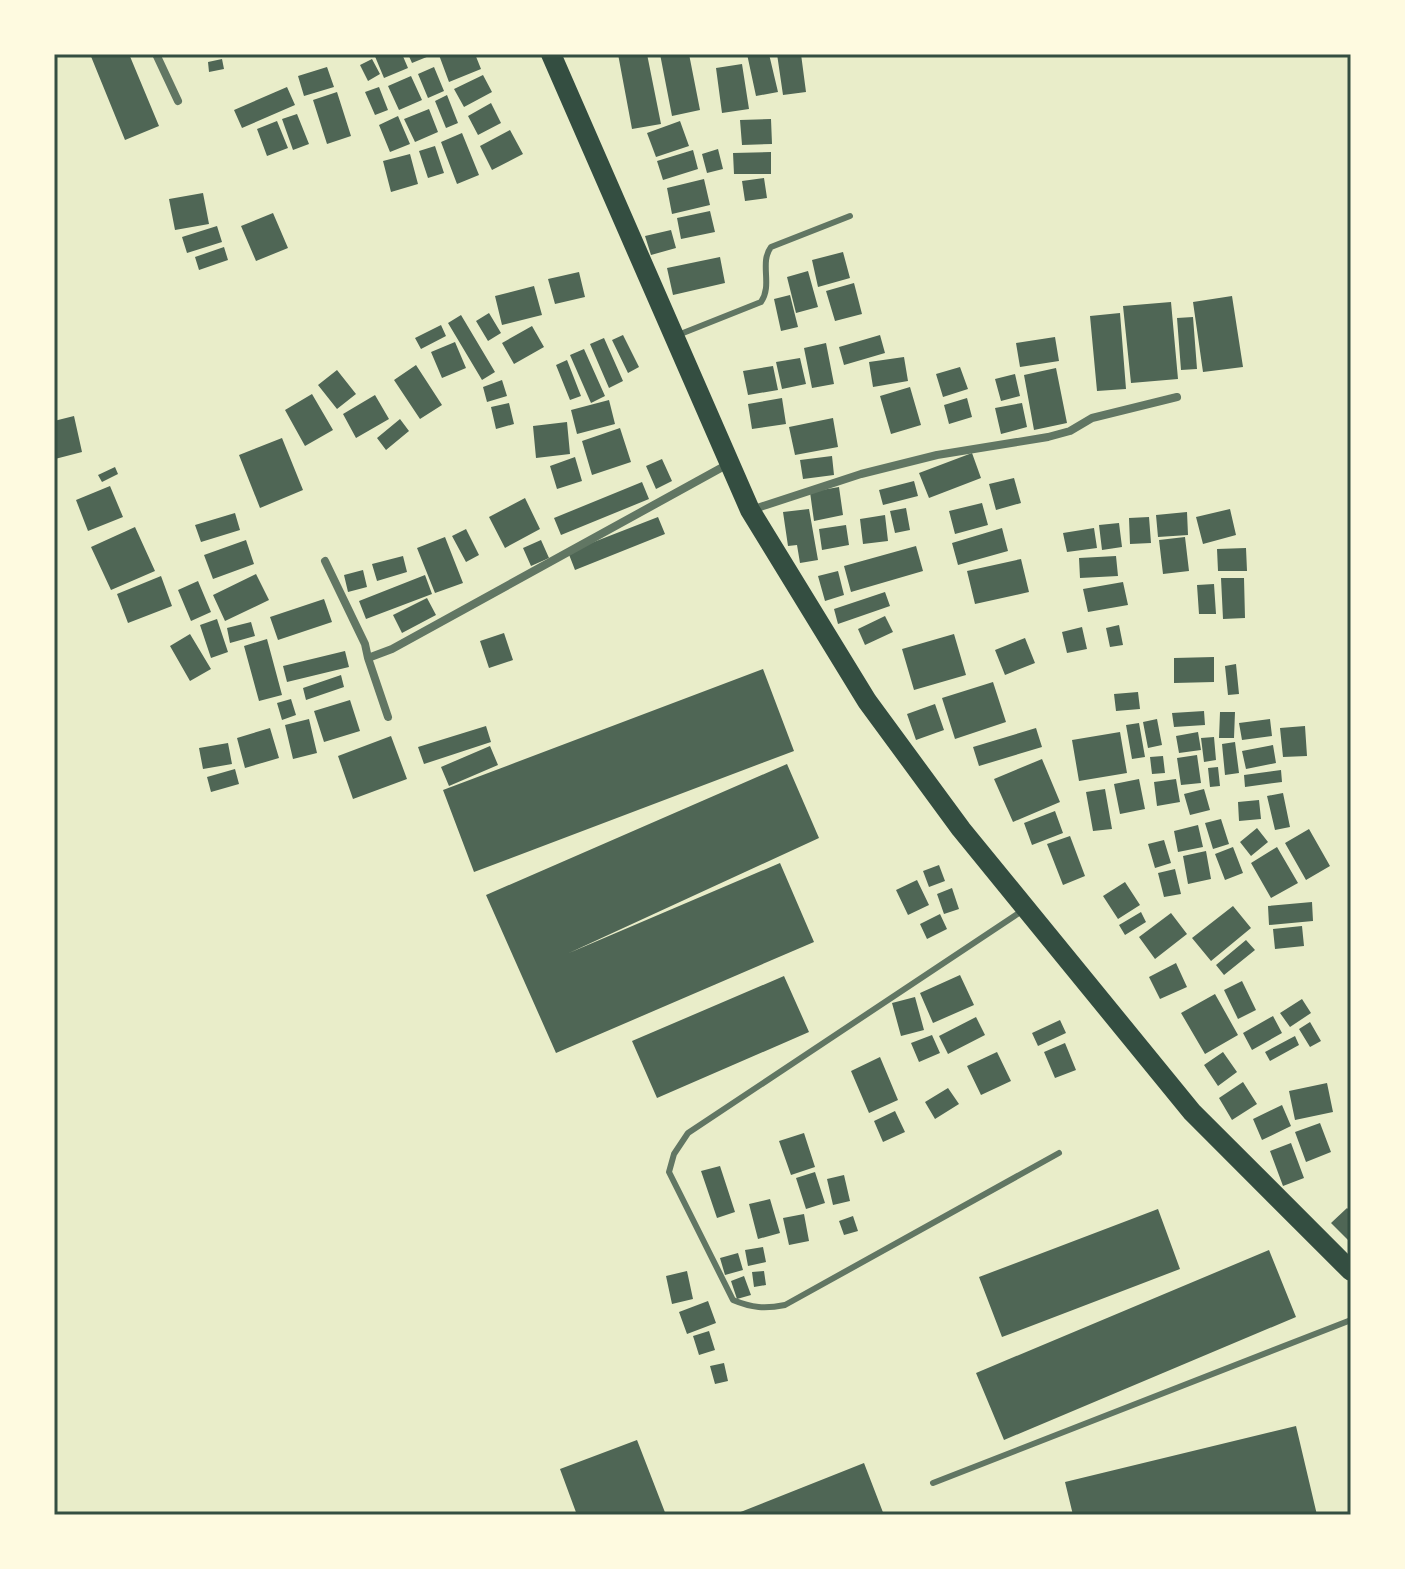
<svg xmlns="http://www.w3.org/2000/svg" width="1405" height="1569" font-family="'IBM Plex Sans',sans-serif">
	<rect width="100%" height="100%" fill="#e9edc9"/>
	<path fill="#4f6655" d="M90,54H129L159,126L125,140Z
		M374,54H402L408,68L384,78Z
		M408,54H434L412,63Z
		M442,54H475L481,69L449,82L439,55Z
		M618,54H647L661,124L632,129Z
		M660,54H689L700,110L672,116Z
		M747,54H769L778,92L756,96Z
		M777,54H801L806,92L783,95Z
		M222,59L224,69L209,72L208,62Z
		M372,59L380,74L368,81L360,65Z
		M742,64L749,109L722,113L716,68Z
		M327,67L334,87L304,96L298,76Z
		M434,67L444,91L428,98L418,74Z
		M483,75L492,92L464,107L454,89Z
		M411,76L422,100L399,110L388,86Z
		M287,87L295,105L242,128L234,110Z
		M379,87L388,110L375,115L365,92Z
		M337,92L351,136L327,144L313,100Z
		M447,95L458,123L446,128L435,101Z
		M491,103L501,123L478,135L468,116Z
		M429,109L438,132L415,142L404,119Z
		M297,114L309,144L293,150L282,119Z
		M398,116L410,144L390,152L379,125Z
		M771,119L772,144L742,145L740,120Z
		M277,121L288,148L267,156L257,129Z
		M680,121L689,146L656,157L647,133Z
		M510,130L523,154L492,170L480,146Z
		M462,133L479,175L457,184L441,142Z
		M435,146L444,173L428,178L419,151Z
		M718,149L723,169L707,173L702,154Z
		M693,150L698,169L663,180L657,161Z
		M771,152V174H734L733,153Z
		M410,154L418,184L391,192L383,161Z
		M764,178L767,198L745,201L742,181Z
		M704,179L710,205L672,214L667,188Z
		M203,193L209,224L175,230L169,199Z
		M710,211L715,232L681,239L677,218Z
		M273,213L288,248L256,261L241,226Z
		M217,226L222,242L187,253L182,237Z
		M671,230L676,248L651,255L645,236Z
		M224,247L228,260L199,270L195,257Z
		M843,252L850,278L818,287L812,260Z
		M720,257L725,283L673,295L667,268Z
		M808,271L818,307L796,313L787,277Z
		M579,272L585,297L555,304L548,279Z
		M854,283L862,314L835,321L826,291Z
		M534,286L542,315L502,325L495,296Z
		M790,295L798,327L781,331L774,299Z
		M1232,296L1243,367L1203,372L1193,302Z
		M1171,302L1178,379L1131,383L1123,306Z
		M489,313L501,333L488,341L476,321Z
		M1120,313L1126,389L1097,391L1090,316Z
		M461,315L495,372L482,380L448,323Z
		M1193,317L1197,369L1181,370L1177,318Z
		M441,325L446,336L421,349L415,338Z
		M532,326L544,347L514,364L502,343Z
		M623,335L639,367L628,373L612,340Z
		M880,335L885,353L844,365L839,347Z
		M1055,337L1059,361L1020,367L1016,343Z
		M604,338L623,381L609,388L590,344Z
		M455,342L466,368L442,378L431,352Z
		M826,343L834,384L812,388L804,348Z
		M584,349L605,396L591,403L570,355Z
		M904,357L908,381L873,387L869,362Z
		M800,358L806,384L782,389L776,362Z
		M567,360L581,396L570,400L556,365Z
		M416,365L442,405L420,419L394,380Z
		M773,366L778,390L748,395L743,371Z
		M960,367L968,389L943,397L936,374Z
		M1056,368L1067,423L1034,430L1024,375Z
		M337,370L356,394L337,409L318,385Z
		M1015,374L1020,396L1001,401L995,379Z
		M502,380L507,396L487,402L483,387Z
		M910,387L921,425L891,434L880,396Z
		M312,394L333,430L305,446L285,410Z
		M375,395L389,419L356,438L343,414Z
		M782,398L786,424L752,429L748,404Z
		M967,398L972,417L949,424L944,405Z
		M609,400L615,424L577,434L571,410Z
		M509,403L514,424L496,429L491,407Z
		M1022,403L1027,427L1001,434L995,408Z
		M74,416L82,452L55,459L54,421Z
		M833,418L838,447L795,455L789,427Z
		M400,419L409,431L386,450L377,438Z
		M567,422L570,454L536,458L533,426Z
		M620,428L631,462L592,475L582,441Z
		M282,438L303,490L260,508L239,455Z
		M972,453L981,478L929,498L919,473Z
		M832,456L834,475L803,479L800,460Z
		M575,457L582,481L557,489L550,466Z
		M662,459L672,481L656,489L646,466Z
		M115,467L118,474L102,482L98,475Z
		M1014,478L1021,503L996,510L989,484Z
		M914,481L918,496L883,505L879,490Z
		M642,482L649,499L561,535L554,518Z
		M110,486L123,517L88,531L76,500Z
		M839,487L843,515L814,521L810,492Z
		M525,498L540,529L505,548L489,517Z
		M982,503L988,525L955,534L949,511Z
		M906,508L910,530L895,533L890,511Z
		M809,509L818,560L800,563L797,545L788,546L783,512Z
		M1230,509L1236,535L1203,544L1196,517Z
		M1187,512L1188,535L1158,537L1156,515Z
		M235,513L240,530L201,542L195,525Z
		M885,515L888,541L863,544L860,519Z
		M658,517L665,534L575,570L568,552Z
		M1149,517L1151,543L1130,544L1129,518Z
		M1119,523L1122,547L1102,550L1099,525Z
		M846,525L849,545L822,550L819,529Z
		M135,527L155,571L111,590L91,547Z
		M1002,528L1008,551L958,565L952,543Z
		M1094,528L1097,548L1067,552L1063,533Z
		M466,529L479,555L466,562L452,536Z
		M445,537L463,583L435,593L417,548Z
		M1185,537L1189,571L1163,574L1159,540Z
		M246,540L254,564L213,579L204,555Z
		M541,540L549,558L531,566L523,548Z
		M916,546L923,571L851,592L844,566Z
		M1246,548L1247,571H1218L1217,549Z
		M403,556L407,572L377,581L372,564Z
		M1116,556L1118,576L1080,578L1079,558Z
		M1021,559L1029,592L975,604L967,571Z
		M363,570L367,587L348,592L344,575Z
		M838,571L844,595L825,601L818,576Z
		M256,574L269,600L225,621L213,595Z
		M425,575L432,594L366,619L359,601Z
		M161,576L172,606L128,623L117,594Z
		M1221,578H1244L1245,618L1223,619Z
		M198,581L211,612L191,621L178,590Z
		M1123,582L1128,605L1088,612L1083,589Z
		M1214,584L1216,614H1199L1197,585Z
		M885,592L890,606L838,624L834,609Z
		M427,598L436,615L402,633L393,615Z
		M324,599L332,622L278,640L270,617Z
		M885,616L893,632L865,645L858,629Z
		M217,619L228,652L211,658L200,625Z
		M251,622L255,636L230,643L227,628Z
		M1119,625L1123,645L1110,647L1106,628Z
		M1082,627L1087,649L1067,653L1062,632Z
		M504,633L513,660L489,668L480,641Z
		M190,634L211,669L190,681L170,646Z
		M954,634L966,675L914,690L902,649Z
		M1025,638L1035,663L1005,675L995,650Z
		M267,639L282,695L259,701L244,646Z
		M345,651L349,667L287,682L283,666Z
		M1214,657V682L1174,683V658Z
		M1236,664L1239,694L1228,695L1225,666Z
		M763,669L794,751L474,872L443,790Z
		M341,675L344,687L306,700L303,688Z
		M993,682L1006,722L955,739L942,698Z
		M1138,692L1140,709L1116,711L1114,694Z
		M291,699L296,715L282,720L277,703Z
		M350,700L360,731L324,742L314,711Z
		M935,704L944,730L916,740L907,714Z
		M1204,711L1205,725L1174,727L1172,713Z
		M1220,712H1235L1234,738H1219Z
		M309,719L317,753L293,759L285,725Z
		M1157,719L1162,745L1148,748L1143,722Z
		M1270,719L1272,736L1242,740L1239,723Z
		M1139,723L1145,757L1132,759L1126,725Z
		M486,726L491,742L424,764L418,747Z
		M1305,726L1307,756L1283,757L1280,728Z
		M270,728L279,758L245,768L237,738Z
		M1036,728L1042,747L979,766L973,747Z
		M1120,732L1127,773L1079,781L1072,740Z
		M1198,732L1201,750L1179,753L1176,736Z
		M391,736L407,779L353,799L338,756Z
		M1214,737L1216,760L1204,762L1201,738Z
		M1235,742L1239,773L1225,775L1222,744Z
		M228,743L232,764L203,769L199,748Z
		M1273,745L1276,763L1246,769L1242,751Z
		M490,746L498,765L449,786L441,767Z
		M1197,755L1201,783L1181,785L1177,758Z
		M1163,756L1165,773L1152,774L1150,757Z
		M1042,759L1060,802L1013,822L994,779Z
		M787,764L819,838L569,953L780,863L814,942L556,1053L486,895Z
		M1218,767L1220,786L1210,787L1208,768Z
		M235,769L239,784L211,792L207,777Z
		M1281,770L1282,782L1245,787L1244,775Z
		M1139,779L1145,809L1120,814L1114,784Z
		M1176,779L1180,802L1157,806L1154,782Z
		M1105,789L1112,829L1093,831L1086,792Z
		M1204,789L1210,810L1190,815L1184,794Z
		M1283,793L1290,827L1275,830L1267,796Z
		M1259,800L1261,819L1239,821L1238,802Z
		M1055,811L1063,833L1032,845L1024,823Z
		M1221,819L1229,844L1213,849L1205,823Z
		M1198,825L1203,847L1178,852L1174,831Z
		M1257,828L1268,842L1251,856L1240,842Z
		M1309,829L1330,866L1306,880L1285,843Z
		M1070,836L1085,876L1063,885L1047,844Z
		M1164,840L1171,863L1155,868L1148,844Z
		M1233,847L1243,873L1225,880L1215,854Z
		M1277,847L1298,883L1271,898L1251,863Z
		M1206,851L1211,879L1188,884L1183,856Z
		M939,865L945,881L929,887L923,871Z
		M1175,869L1181,894L1164,897L1158,873Z
		M917,880L929,905L908,915L896,890Z
		M1125,882L1140,905L1118,919L1103,896Z
		M952,888L959,909L944,914L937,894Z
		M1312,902L1313,921L1269,925L1268,906Z
		M1233,906L1251,928L1211,961L1192,938Z
		M1141,912L1146,922L1125,935L1119,925Z
		M1171,913L1187,934L1155,959L1139,937Z
		M940,914L947,929L927,939L920,924Z
		M1302,926L1304,946L1275,949L1273,929Z
		M1246,940L1255,950L1224,975L1216,965Z
		M1176,963L1187,987L1160,999L1149,977Z
		M960,975L974,1005L933,1023L920,993Z
		M784,976L809,1032L657,1098L632,1041Z
		M1242,981L1256,1010L1238,1019L1224,990Z
		M1215,994L1238,1035L1205,1054L1181,1013Z
		M915,997L924,1030L901,1036L892,1003Z
		M1302,999L1311,1013L1290,1027L1280,1013Z
		M1273,1016L1282,1033L1252,1050L1243,1033Z
		M976,1017L985,1035L948,1054L939,1036Z
		M1060,1020L1066,1033L1038,1046L1032,1033Z
		M1310,1022L1321,1041L1310,1047L1299,1029Z
		M932,1035L940,1053L919,1062L911,1043Z
		M1295,1036L1299,1045L1270,1061L1265,1052Z
		M1065,1043L1076,1070L1055,1078L1044,1052Z
		M997,1052L1011,1081L981,1095L967,1066Z
		M1223,1052L1237,1072L1218,1086L1204,1065Z
		M880,1057L898,1100L869,1113L851,1071Z
		M1243,1082L1257,1104L1232,1120L1219,1098Z
		M1327,1083L1333,1112L1295,1120L1289,1091Z
		M948,1088L959,1104L935,1119L925,1102Z
		M1282,1105L1291,1126L1262,1140L1253,1119Z
		M895,1111L905,1132L883,1142L874,1121Z
		M1320,1123L1331,1152L1306,1162L1295,1132Z
		M804,1133L815,1167L791,1175L779,1141Z
		M1291,1143L1304,1178L1283,1186L1270,1151Z
		M720,1166L735,1212L717,1218L701,1171Z
		M815,1172L825,1203L806,1209L796,1178Z
		M844,1175L850,1201L833,1205L827,1179Z
		M770,1199L780,1233L758,1239L749,1204Z
		M1347,1208L1351,1212V1238L1348,1240L1331,1223Z
		M1158,1209L1180,1269L1002,1337L979,1277Z
		M804,1214L809,1241L789,1245L783,1218Z
		M853,1216L858,1231L844,1235L839,1221Z
		M763,1247L766,1262L748,1266L745,1250Z
		M1269,1250L1296,1317L1004,1440L976,1373Z
		M738,1253L743,1270L725,1275L720,1258Z
		M687,1271L693,1299L672,1304L666,1276Z
		M764,1271L766,1285L754,1287L752,1272Z
		M744,1276L751,1295L737,1299L731,1281Z
		M708,1301L716,1323L687,1334L679,1312Z
		M709,1331L715,1350L699,1355L693,1336Z
		M724,1363L728,1381L715,1384L710,1366Z
		M1296,1426L1317,1515H1073L1065,1482Z
		M637,1440L666,1515H577L560,1469Z
		M864,1463L884,1515H733Z"/>
	<g fill="none" stroke-linecap="round" stroke-linejoin="round">
		<path stroke="#617663" stroke-width="6" d="M678,335L761,302C773,285 759,263 771,247L850,216
			M1022,911L688,1133L674,1154L669,1172L733,1300C752,1308 765,1309 785,1305L1059,1153
			M933,1483L1351,1320"/>
		<path stroke="#617663" stroke-width="8" d="M156,54L178,101
			M751,510L861,474L937,455L1048,437L1070,431L1092,418L1177,397
			M325,561L365,644L368,658L392,649L730,463
			M368,658L388,717"/>
		<path stroke="#344e41" stroke-width="20" d="M551,54L750,510L867,701L961,829L1192,1112L1351,1271"/>
	</g>
	<rect width="1405" height="1569" fill="none" stroke="#fefae0" stroke-width="112"/>
	<rect x="56" y="56" width="1293" height="1457" fill="none" stroke="#344e41" stroke-width="3"/>
</svg>
